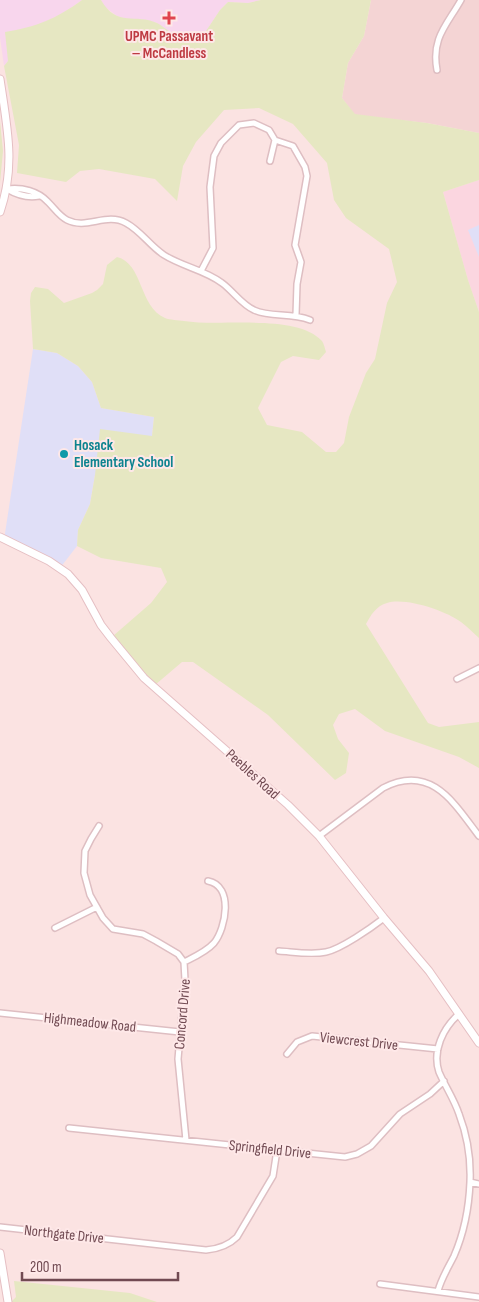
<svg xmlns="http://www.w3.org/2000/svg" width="479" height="1302" font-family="'Sofia Sans Condensed',sans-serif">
	<rect width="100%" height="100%" fill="#fbe3e2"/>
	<path fill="#f4d4d4" d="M371,0H479V133L427,123L355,115L342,98L348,63L364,36Z"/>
	<path fill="#fbd6e0" d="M479,180V312L468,280L443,192Z"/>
	<path fill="#e0dff7" d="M479,225V257L468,230Z
		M33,349L57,353L78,366L92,382L101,408L154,417L152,436L95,475L90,504L78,530L77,546L60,568L4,540Z"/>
	<path fill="#f8d6ed" d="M0,0H82L57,18L39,25L23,29L8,61L4,66L0,37Z
		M101,0H261L248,3L228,2L220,10L204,34L183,37L172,34L157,23L145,20H129L117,16L105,7Z"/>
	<path fill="#e6e7c2" d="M82,0H101C117,28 136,13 157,23C161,25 166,29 170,32C180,39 192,37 204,34L220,10L228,2L248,3L261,0H371L364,36L348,63L342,98L355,114L427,123L479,133V180L443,192L468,280L479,312V638C473,633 468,627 461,622C446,611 406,597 387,603C377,605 370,616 366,624L428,723L439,727L479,722V768L459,757L385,731L355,709L339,714L333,725L338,739L349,753L346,773L335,780L268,715L193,662H182L155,685L113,636L151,603L167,582L161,568L101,558L77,546L78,530L90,504L95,475L100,429L152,436L154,417L101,408L92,382L78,366L57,353L33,349L30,301L31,293L35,287L48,289L64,303L92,293L97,290L103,284L107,265L117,257C143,263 139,307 165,318C170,320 178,320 184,321C219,327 297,313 322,341C324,344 325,349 326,352L319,360L293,356L281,362L258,408L267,425L302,432L326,452H336L344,443L349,417L366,373L375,359L387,303L397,282L389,249L346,218L334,200L327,163L293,124L259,108L224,110L196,142L183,166L177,201L155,179L99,169L80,171L66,182L17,173L19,145L4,66L8,61L5,32C36,27 56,19 82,0Z
		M0,121L3,151L0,183Z
		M14,1281L130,1293L157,1302H11L16,1297Z"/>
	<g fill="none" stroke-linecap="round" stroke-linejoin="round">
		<g stroke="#debec2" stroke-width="8">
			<path id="street" d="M437,70C431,38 447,25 461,0
				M275,140L293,146L305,167L307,176L295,245L301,262L297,284L296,315
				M7,189C22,187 38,191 48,202C55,209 59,216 67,220C87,230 106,212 126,223C141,231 150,246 164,255C183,267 205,270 222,283C233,291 242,305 254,310C271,318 290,312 310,320
				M7,189C17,195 28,198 39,196
				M201,271L213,248L210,187L214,156L221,143L239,125L254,123L269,130L275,140L270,161
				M457,679L479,668
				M99,826L91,839L85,851L84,873L90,895L103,918L113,929L143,934L156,941L178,954L184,962L185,980L178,1059L186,1140
				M319,836L383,788C431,763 454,803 479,836
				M55,928L97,907
				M279,951C294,952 311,955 326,952C341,949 371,928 384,918
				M184,962C194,957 206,952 214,943C226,928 234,886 208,881
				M0,1013L180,1032
				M287,1054L297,1042L312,1036L438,1049
				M69,1128L345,1157L357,1154L371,1146L400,1114L430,1094L444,1081
				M470,1182L479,1184
				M0,1227L206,1250C218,1249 228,1246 237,1237L273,1176L277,1150
				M380,1284L479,1297
				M438,1291C441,1279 448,1268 454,1256C464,1233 469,1207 470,1182C471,1159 467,1135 459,1114C454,1099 445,1086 439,1072C432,1051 443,1028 459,1014"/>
		</g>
		<g stroke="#e5bfc3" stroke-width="9">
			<path id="secondary" d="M0,79C7,127 16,165 0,212
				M0,537L49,561L68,574L82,590L101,625L111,638L144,678L288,805L319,836L384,918L429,971L479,1043
				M0,1253L8,1302"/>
		</g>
		<use href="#street" stroke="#fff" stroke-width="5"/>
		<use href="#secondary" stroke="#fff" stroke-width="7"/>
	</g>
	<path fill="#e0444e" stroke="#fee8e8" stroke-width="2" d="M166.5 10.5h5v5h5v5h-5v5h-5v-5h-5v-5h5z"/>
	<circle fill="#0f9aa8" stroke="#fee8e8" stroke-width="2" cx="64" cy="454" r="5"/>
	<g text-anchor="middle" stroke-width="4" stroke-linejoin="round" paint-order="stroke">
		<g font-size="15" font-weight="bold" fill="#be3a42" stroke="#fee8e8">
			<text x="169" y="41">UPMC Passavant<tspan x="169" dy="17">– McCandless</tspan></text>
		</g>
		<g font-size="15" font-weight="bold" fill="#0d838f" stroke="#fee8e8" text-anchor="start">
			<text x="74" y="450">Hosack<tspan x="74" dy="17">Elementary School</tspan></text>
		</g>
		<g font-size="15" fill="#714a52" stroke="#fee8e8">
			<text transform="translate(253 774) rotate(42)" y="5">Peebles Road</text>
			<text transform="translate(182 1014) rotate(-85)" y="5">Concord Drive</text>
			<text transform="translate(90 1022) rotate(6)" y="5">Highmeadow Road</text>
			<text transform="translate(359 1041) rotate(6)" y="5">Viewcrest Drive</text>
			<text transform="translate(270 1149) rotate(6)" y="5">Springfield Drive</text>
			<text transform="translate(64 1234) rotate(6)" y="5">Northgate Drive</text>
		</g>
	</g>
	<path d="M22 1272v8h156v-8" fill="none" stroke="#714a52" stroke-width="2.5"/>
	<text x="30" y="1272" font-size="15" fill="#714a52" stroke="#fee8e8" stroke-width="4" paint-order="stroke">200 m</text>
</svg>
